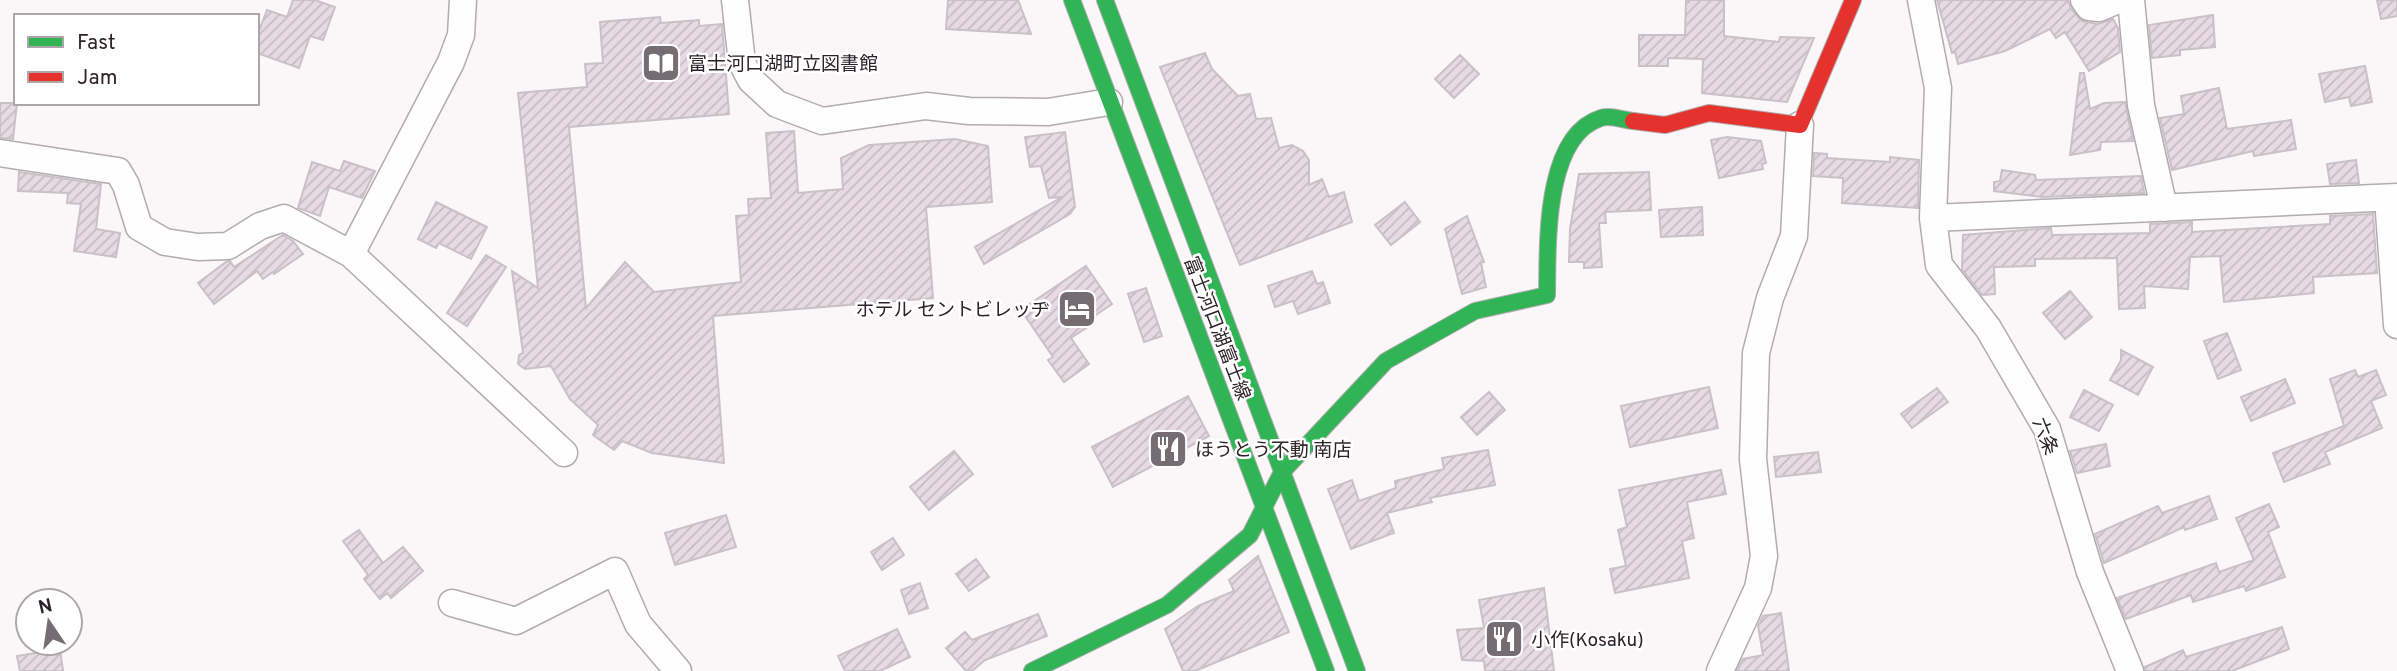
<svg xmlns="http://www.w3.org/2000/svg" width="2397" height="671" font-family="Overpass,'Noto Sans JP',sans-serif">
	<defs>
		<pattern id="building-hatch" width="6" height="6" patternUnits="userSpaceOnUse" patternTransform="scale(1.75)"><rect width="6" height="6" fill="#e7dae2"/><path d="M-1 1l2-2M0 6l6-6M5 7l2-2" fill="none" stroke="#c6bbc2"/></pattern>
	</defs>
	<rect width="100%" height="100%" fill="#fbf7f9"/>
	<path fill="url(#building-hatch)" stroke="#c8c1c5" stroke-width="2" d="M293,0H315L335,7L323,40L310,36L299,68L257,53V36L267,10L287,17Z
		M948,0H1018L1031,34L946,29Z
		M1686,0H1724V36L1779,42L1780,37L1814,38L1787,102L1702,93L1703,59L1668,58V66H1639V35H1685Z
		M1937,0H2068L2071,9L2082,21L2098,24L2113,19L2118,28L2120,52L2089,71L2065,32L2056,38L2050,29L2005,51L1958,64L1955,52L1952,53Z
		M2377,0H2397V16L2381,19Z
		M2213,15L2215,47L2180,50V55L2152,58L2149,25Z
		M660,17L661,23L699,20V26L722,24L729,114L569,127L586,308L625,262L654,292L741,282L736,216L749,215L748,199L771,198L766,133L794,131L798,193L843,189L841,158L869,145L955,139L988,146L992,202L926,207L933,298L713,316L724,463L652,453L622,441L614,450L593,435L598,425L570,399L551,366L525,369L518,364L519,355L523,353L512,271L538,288L518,93L587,87L585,64L603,63L600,22Z
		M1205,53L1212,69L1238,96L1250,94L1256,119L1271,118L1279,148L1292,145L1303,151L1309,160V185L1322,179L1329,197L1344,192L1352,222L1240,265L1160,67Z
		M1460,55L1479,74L1454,98L1435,79Z
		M2365,66L2372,102L2351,106L2349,97L2325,102L2319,74Z
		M2080,73H2084L2090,109L2104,103L2125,102L2133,141L2101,142L2100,150L2070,155Z
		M2219,88L2227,129L2291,120L2296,149L2254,156L2253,151L2172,170L2160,118L2184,114L2181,96Z
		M0,103H17L13,139L0,138Z
		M1065,132L1075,207L1070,214L984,264L975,247L1062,197L1049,198L1041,166L1030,167L1025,137Z
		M1727,137L1761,141L1766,163L1762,164L1763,169L1719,178L1711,140Z
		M1814,153L1827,154V158L1890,162V157L1919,160L1918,208L1842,203L1843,178L1813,176Z
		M2356,160L2359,183L2330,184L2327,164Z
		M344,161L375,171L362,198L329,187L320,216L298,208L312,162L340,171Z
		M2002,170L2035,175L2036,180L2141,176L2144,193L2042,197L1994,191V182L2000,181Z
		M19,172L101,184L96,229L120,233L116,257L74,251L81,204L67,203L68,193L18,191Z
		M1649,172L1651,210L1605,212L1606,223H1599L1602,267L1584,268V262H1569L1570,229L1579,174Z
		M436,202L487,227L471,259L439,243L436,248L418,239Z
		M1405,202L1420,222L1391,245L1375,225Z
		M1702,207L1703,235L1661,237L1659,210Z
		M2373,214L2377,273L2313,277L2314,293L2224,302L2220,256L2190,257L2188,289L2144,286L2145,308L2119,309L2117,258L2035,259V266L1994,267L1995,294L1982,295L1962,269L1963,235L2051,228L2052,235L2150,233V224L2192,222V232L2226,230L2330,224V216Z
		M1467,216L1484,262L1481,263L1486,287L1462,294L1445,229Z
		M283,235L293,241L303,254L274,274L273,272L263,279L257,271L214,304L198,283L226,262L230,261L234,267Z
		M486,255L506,267L467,326L447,313Z
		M1086,266L1112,304L1087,321L1089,326L1071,338L1089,364L1064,382L1048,360L1053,357L1021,310Z
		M1312,271L1317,284L1323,282L1330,303L1298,314L1293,301L1275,307L1268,286Z
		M1146,288L1162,336L1144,342L1128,294Z
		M2070,291L2092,317L2065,339L2043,313Z
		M2227,333L2241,370L2218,379L2204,341Z
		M2121,350L2153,367L2138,395L2110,380L2121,360Z
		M2355,370L2358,377L2376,370L2386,395L2371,401L2382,428L2325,452L2330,464L2284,482L2273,453L2344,426L2330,379Z
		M2285,379L2295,403L2251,421L2241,397Z
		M1709,387L1718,428L1630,447L1621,406Z
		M1937,388L1948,402L1912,428L1901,414Z
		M2084,390L2113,405L2099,431L2070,417Z
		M1489,392L1505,410L1477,435L1461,417Z
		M1188,396L1209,436L1113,487L1092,447Z
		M2106,444L2110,466L2077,473L2070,451Z
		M1488,450L1495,485L1430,498L1432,502L1387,513L1394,533L1351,549L1328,489L1352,480L1359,501L1396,488L1395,481L1444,469L1442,458Z
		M954,451L973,474L929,510L910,487Z
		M1818,452L1821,472L1776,477L1774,457Z
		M1721,470L1726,494L1687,502L1694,538L1682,541L1689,578L1615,593L1610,569L1626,566L1618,530L1627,527L1619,490Z
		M2209,496L2217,519L2185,530L2184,527L2104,563L2095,534L2158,506L2162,513Z
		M2269,504L2279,527L2268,532L2285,577L2246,591L2244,586L2193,602L2191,595L2126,619L2117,598L2216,563L2219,572L2254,560L2236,518Z
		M726,515L736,547L675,565L665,533Z
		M359,530L383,563L403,547L423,571L391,598L387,593L380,599L364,579L368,575L343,541Z
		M893,538L904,555L882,570L871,552Z
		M1258,556L1289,632L1195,671H1183L1165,629L1198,606L1234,591L1229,580Z
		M976,559L989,577L969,591L956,574Z
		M920,583L928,608L909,614L901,590Z
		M1544,588L1554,671H1485L1484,661L1462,660L1457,630L1484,628L1479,600Z
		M1781,613L1789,671H1737L1743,659L1763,655L1758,626L1763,616Z
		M1038,614L1047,636L985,660L972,671H966L946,648L965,632L972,640Z
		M2282,627L2289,649L2232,671H2145V667L2183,650L2186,657Z
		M897,629L910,657L880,671H845L838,656Z
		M60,649L63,671H20L17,656Z"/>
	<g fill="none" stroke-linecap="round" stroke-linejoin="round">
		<g stroke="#b2abaf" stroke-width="29">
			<path id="street" d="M735,0L742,63L751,80L777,104L822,121L926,106L969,111L1048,112L1109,102
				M1921,0L1938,88L1933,218L1939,265L1988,328L2047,429L2090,572L2130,671
				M2084,0L2089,7L2099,8L2118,0
				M2131,0L2141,105L2164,208
				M0,153L118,171L126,185L139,227L165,242L198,247L228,246L260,226L284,218L351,254L564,453
				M2388,198L2397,325
				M1933,218L2397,197
				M351,254L451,62L461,35L463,0
				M452,603L516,621L615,571L638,624L678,671
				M1720,671L1758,588L1764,556L1753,459L1756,353L1770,298L1794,236L1800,125"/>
		</g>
		<g stroke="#b2abaf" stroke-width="18">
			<path id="fast" d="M1072,0L1326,671
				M1105,0L1357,671
				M1032,671L1167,605L1250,535L1282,472L1386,361L1475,311L1547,295C1548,248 1543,136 1601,118C1609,115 1624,120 1633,121"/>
		</g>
		<g stroke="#b2abaf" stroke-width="18">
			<path id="jam" d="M1633,121L1665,125L1709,113L1800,125L1853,0"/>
		</g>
		<use href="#street" stroke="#fefefe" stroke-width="26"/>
		<use href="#fast" stroke="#30b455" stroke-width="16"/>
		<use href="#jam" stroke="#e5322d" stroke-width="16"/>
	</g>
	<defs>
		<g id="library-square" transform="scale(2.0125)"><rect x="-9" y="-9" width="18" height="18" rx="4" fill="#756d72" stroke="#fff"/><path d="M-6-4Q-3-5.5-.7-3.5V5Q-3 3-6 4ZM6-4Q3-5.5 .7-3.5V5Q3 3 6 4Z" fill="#fff"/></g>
		<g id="hotel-square" transform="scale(2.0125)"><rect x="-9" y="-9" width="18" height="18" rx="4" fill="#756d72" stroke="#fff"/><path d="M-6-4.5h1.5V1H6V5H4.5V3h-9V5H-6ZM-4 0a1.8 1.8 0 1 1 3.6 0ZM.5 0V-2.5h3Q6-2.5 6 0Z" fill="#fff"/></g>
		<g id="restaurant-square" transform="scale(2.0125)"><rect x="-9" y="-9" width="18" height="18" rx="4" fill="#756d72" stroke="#fff"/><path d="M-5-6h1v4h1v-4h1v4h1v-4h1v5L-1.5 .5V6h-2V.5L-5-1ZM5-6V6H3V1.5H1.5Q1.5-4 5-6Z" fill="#fff"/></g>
	</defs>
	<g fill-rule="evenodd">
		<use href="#library-square" x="661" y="63"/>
		<use href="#hotel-square" x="1077" y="309"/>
		<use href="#restaurant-square" x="1168" y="449"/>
		<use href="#restaurant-square" x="1504" y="639"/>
	</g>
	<g text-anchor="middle" stroke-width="5" stroke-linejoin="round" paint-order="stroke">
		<g font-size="19" fill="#2d2229" stroke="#fff" text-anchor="start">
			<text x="688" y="70">富士河口湖町立図書館</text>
			<text x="1050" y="316" text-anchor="end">ホテル セントビレッヂ</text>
			<text x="1195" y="456">ほうとう不動 南店</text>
			<text x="1531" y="646">小作(Kosaku)</text>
		</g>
		<g font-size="19" fill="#2d2229" stroke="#fff">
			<text transform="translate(1218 328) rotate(69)" y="7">富士河口湖富士線</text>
			<text transform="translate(2046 436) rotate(68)" y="7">六条</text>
		</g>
	</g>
	<rect x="14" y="14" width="245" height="91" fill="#ffffff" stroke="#aba7a9" stroke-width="2"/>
	<rect x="28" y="37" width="35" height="10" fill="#30b455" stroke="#aba7a9" stroke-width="2"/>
	<text x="77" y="49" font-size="21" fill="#2d2229">Fast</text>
	<rect x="28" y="72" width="35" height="10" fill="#e5322d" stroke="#aba7a9" stroke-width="2"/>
	<text x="77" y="84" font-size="21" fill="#2d2229">Jam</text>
	<g transform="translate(49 622) rotate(347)"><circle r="33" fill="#ffffff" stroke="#aba7a9" stroke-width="2"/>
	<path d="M0-5L12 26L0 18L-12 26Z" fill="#756d72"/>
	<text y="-10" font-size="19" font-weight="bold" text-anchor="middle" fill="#2d2229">N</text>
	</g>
</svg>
